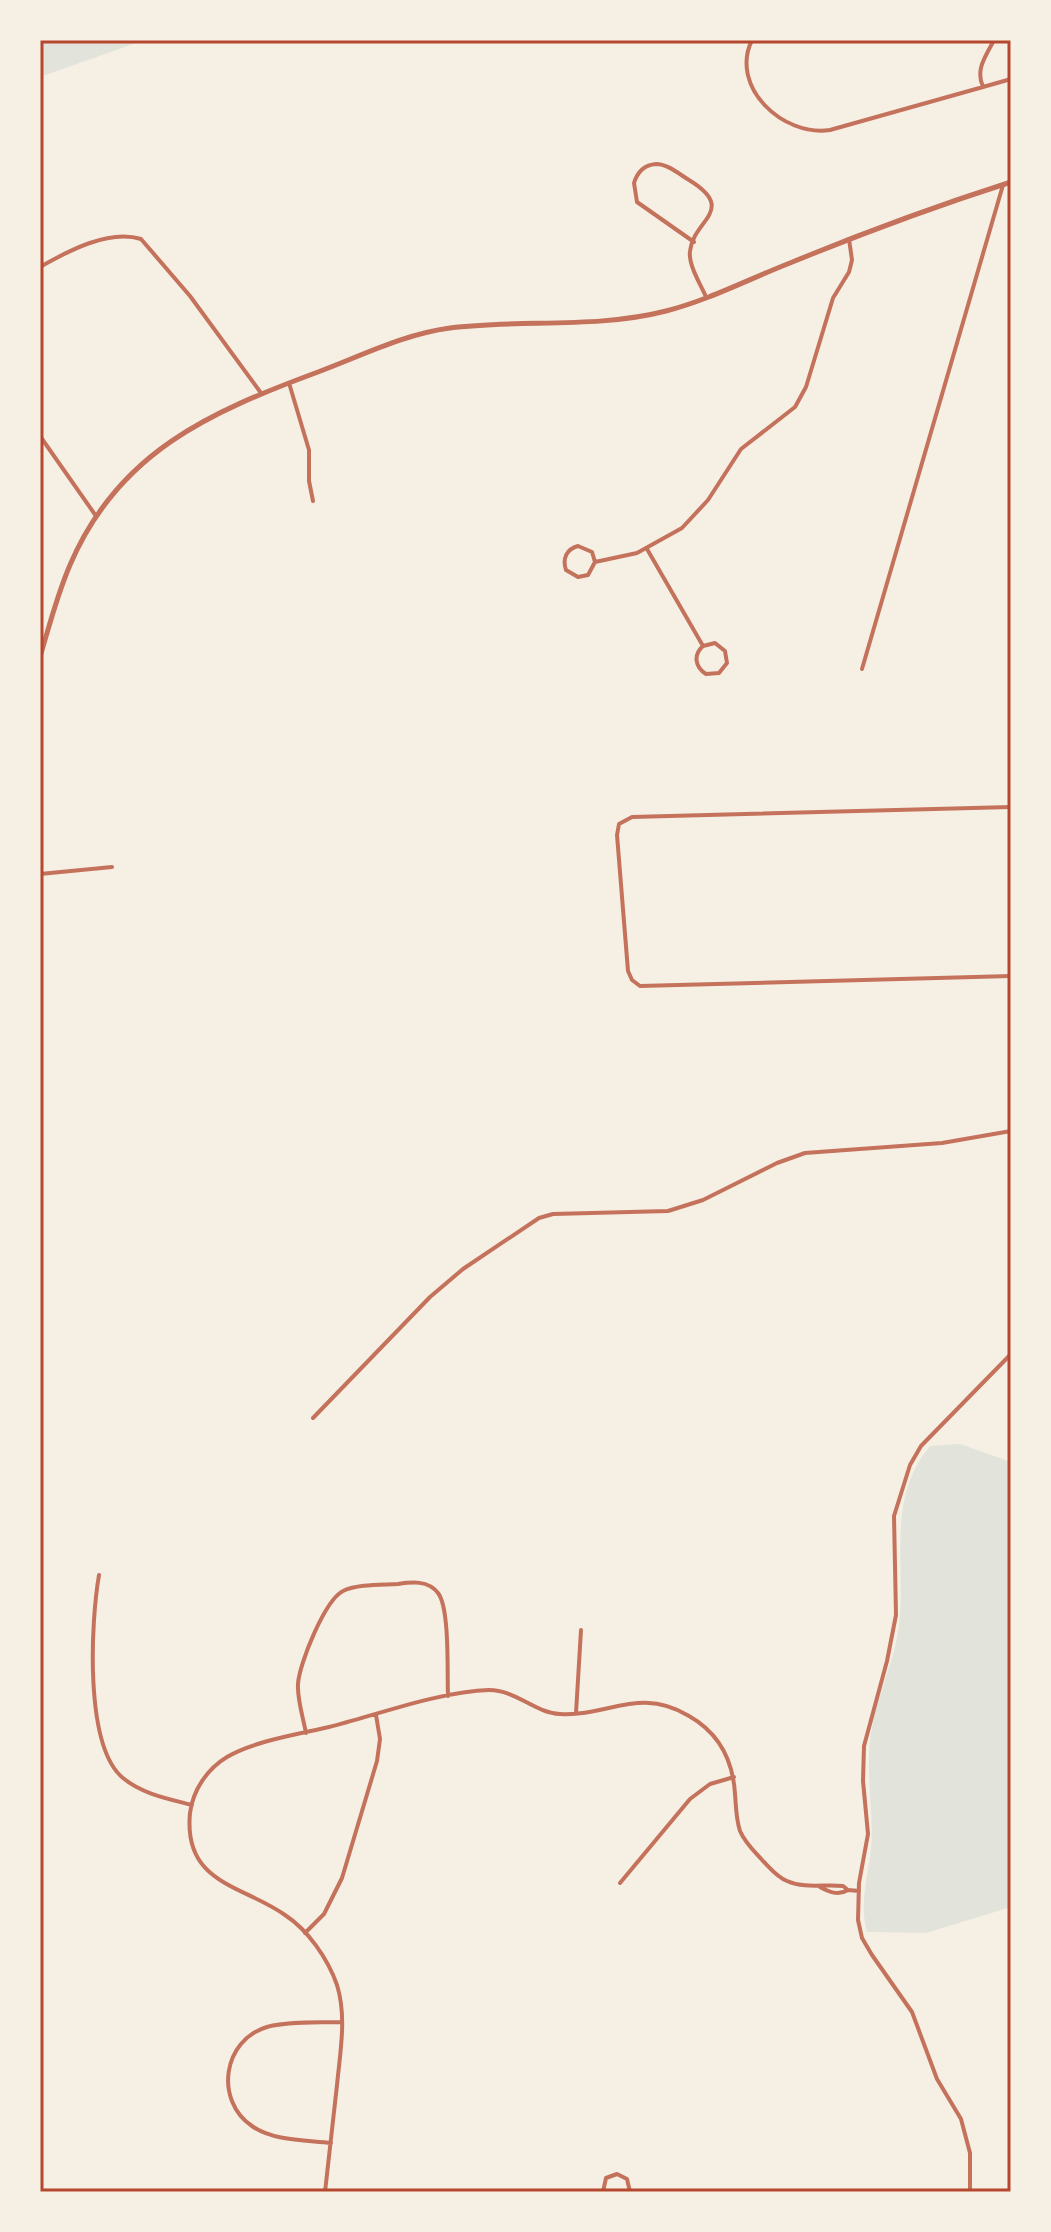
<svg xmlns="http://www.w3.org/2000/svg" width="1051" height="2232" font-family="'Open Sans',sans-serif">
	<rect width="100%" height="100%" fill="#f6efe4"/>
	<path fill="#e2e4dc" d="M40,40H135L136,43L40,77Z
		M960,1444L1011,1462V1907L926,1933L867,1932C859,1904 868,1877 871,1848C874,1810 865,1772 871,1733C876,1699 892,1667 898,1633C908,1569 884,1501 930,1446Z"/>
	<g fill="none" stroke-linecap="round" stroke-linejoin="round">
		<path stroke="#c5725c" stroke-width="4" d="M752,40C729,87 783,137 830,130L983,87
			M994,40C986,56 975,69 983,87L1011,79
			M694,242L637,202L634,183C637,173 644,165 656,164C668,164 679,174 689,180C738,210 693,220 690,251C688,265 701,285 706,297
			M40,267C68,251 109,229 141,239L190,296L261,393
			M289,383L309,450V481L313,501
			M40,436L96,516
			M647,549L703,646C693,655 695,667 706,674L719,673L727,663L725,651L715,643L703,646
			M595,562L588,575L578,577L566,570C562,558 567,549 578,546L592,552L595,562L637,553L682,528L708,500L741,449L795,407L806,387L833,298L849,272L852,260L849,239
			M862,669L1003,185
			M1011,807L632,817L619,824L617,835L628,971L632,980L640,986L1011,976
			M40,874L112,867
			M313,1418L430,1297L463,1269L539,1218L553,1214L668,1211L703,1200L777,1163L805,1153L942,1143L1011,1131
			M99,1575C91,1621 84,1746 123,1778C142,1794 169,1799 192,1805
			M576,1713L581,1630
			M306,1733C303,1717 297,1699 298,1684C299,1664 325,1600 343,1591C358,1584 381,1585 398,1584C412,1582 428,1580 438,1593C450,1608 447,1674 448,1696
			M620,1883L690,1799L710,1784L734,1777
			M820,1887C829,1892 838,1896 848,1890
			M305,1933L324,1914L342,1878L377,1761L380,1739L376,1715
			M331,2143C306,2140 273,2141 252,2126C214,2100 223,2040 267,2027C290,2021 318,2023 342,2022
			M325,2192C329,2156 333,2121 337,2085C340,2053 347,2017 337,1985C328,1959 308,1930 285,1915C243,1885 183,1884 190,1813C193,1790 207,1769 227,1757C254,1741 299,1734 329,1727C376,1715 442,1691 489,1690C516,1690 535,1713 560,1714C608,1717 639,1686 689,1716C719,1733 733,1761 735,1794C736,1806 736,1819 740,1831C745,1843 755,1852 763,1861C770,1868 777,1877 787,1881C805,1889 824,1884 843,1886L848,1890L859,1891
			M603,2192L606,2178L617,2174L627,2179L630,2192
			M970,2192V2153L961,2119L937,2079L912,2012L872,1955L862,1938L858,1920L859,1883L868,1834L863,1781L864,1746L887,1661L896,1615L894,1516L910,1465L921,1446L1011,1354"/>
		<path stroke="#c5725c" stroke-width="5" d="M40,657C49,627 57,595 70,565C118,452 210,412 318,372C361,356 404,334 450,328C521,319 596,329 666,311C709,300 749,279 790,263C863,233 936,206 1011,182"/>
	</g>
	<rect width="1051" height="2232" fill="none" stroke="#f6efe4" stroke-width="84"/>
	<rect x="42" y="42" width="967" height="2148" fill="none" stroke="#b5482f" stroke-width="3"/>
</svg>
